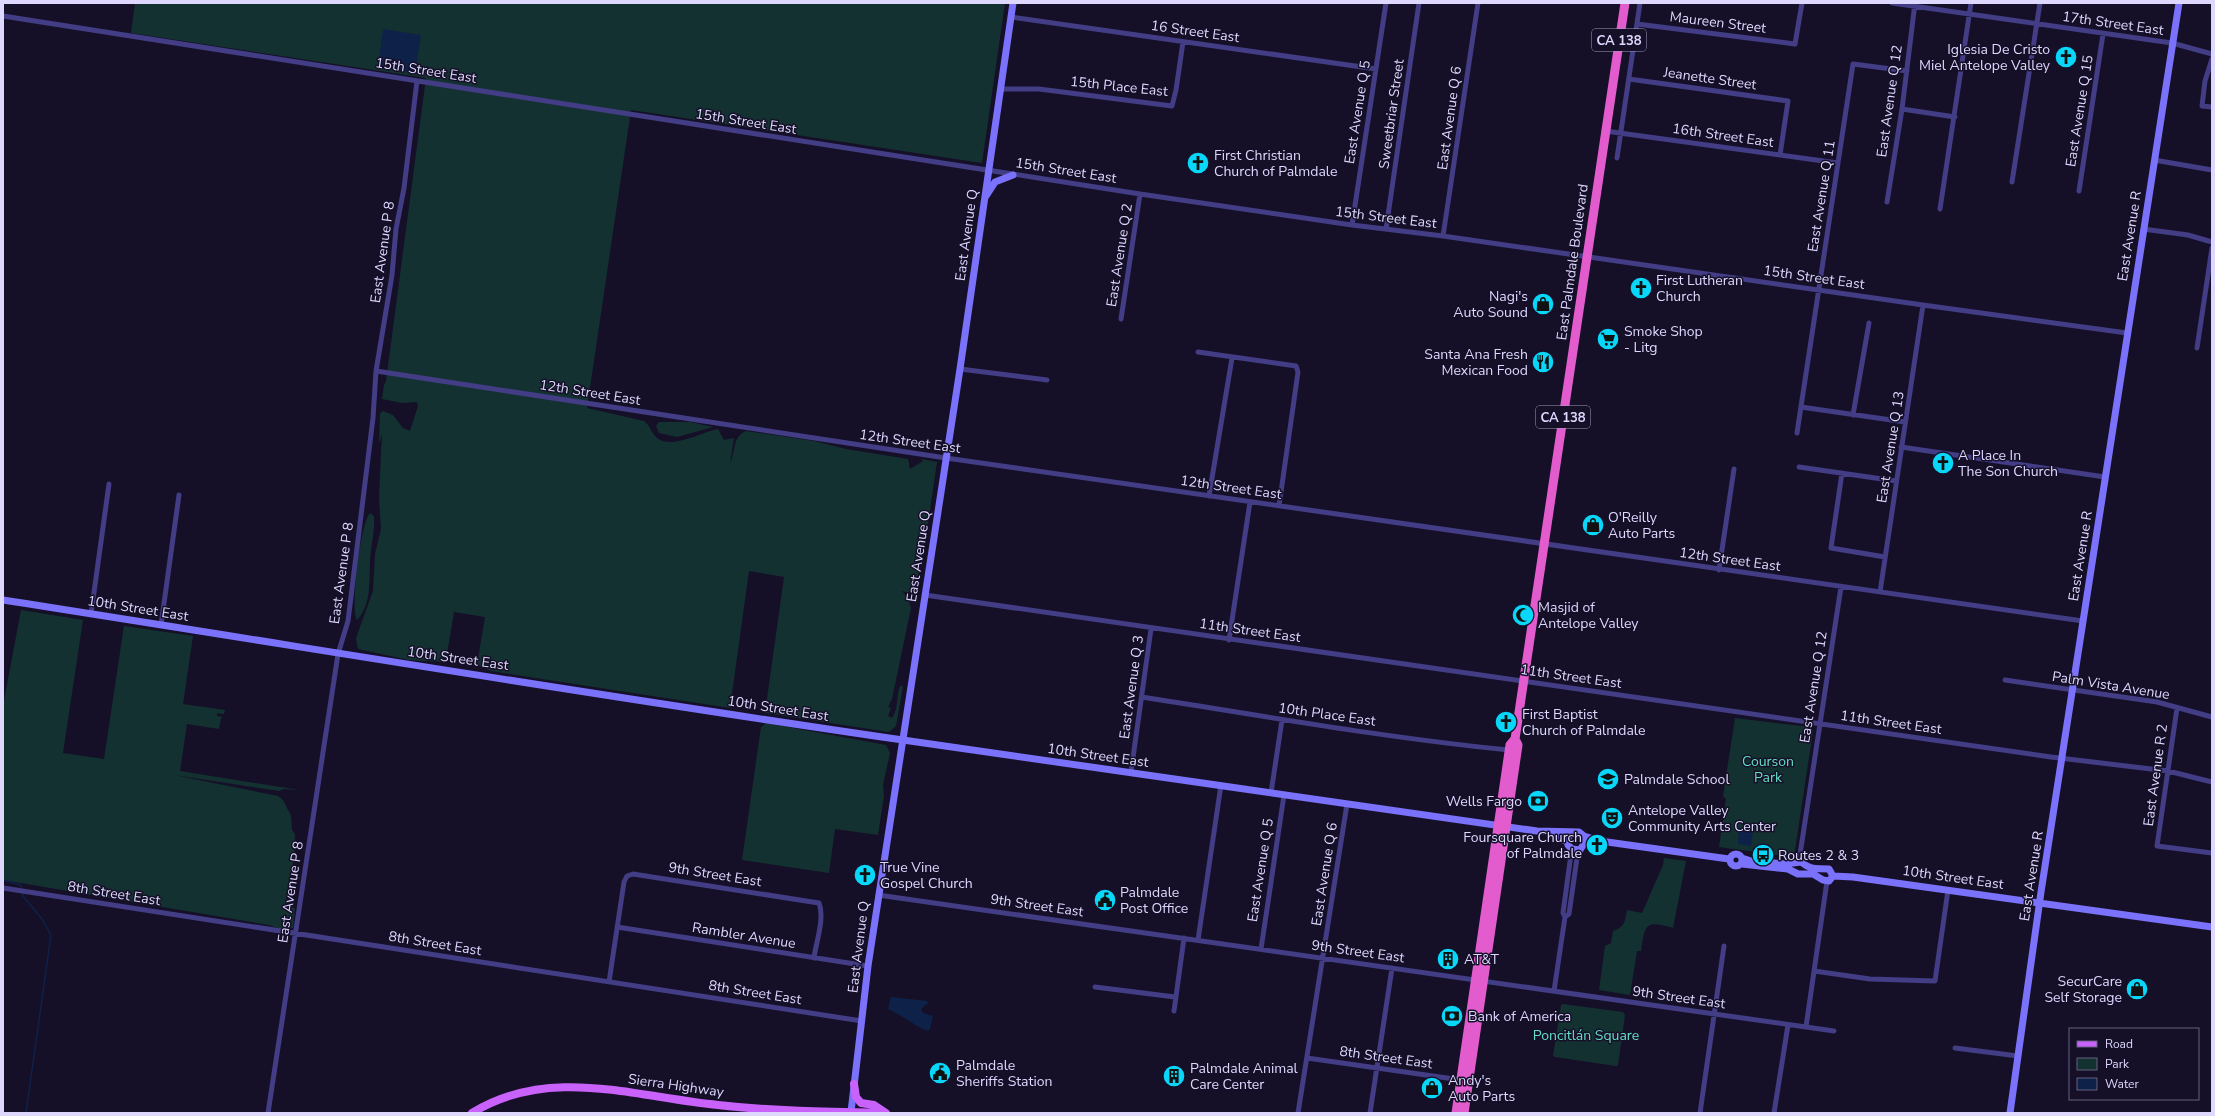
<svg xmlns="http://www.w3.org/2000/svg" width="2215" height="1116" font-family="'Nunito Sans',sans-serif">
	<rect width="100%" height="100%" fill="#151028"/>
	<path fill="#143131" d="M135,3H1005L982,163L631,110L587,408L644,421C650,425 651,433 657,438C673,450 700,432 718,429L724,440L734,438L730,463C736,451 732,437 746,431L814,441L846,449L908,459L910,469L923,461L921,459L937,462L925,544L924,543L917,582L909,593L902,591L907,597L906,599L909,602L911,608L892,699L888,707L891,708L888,716L892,718C899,709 896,695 900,686H903L896,726L889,732L765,713L784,577L749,571L730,708L491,671L477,665L485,617L454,612L446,660L443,662L409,660L358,649L356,638L373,591L375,554L381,529L379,498L382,434L379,443L380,413L383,411L393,415L403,428L410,431L418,406L417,402L402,403L382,399L384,385L386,381L426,78L131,33Z
		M659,422H690L713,427L677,437L659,433L656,426Z
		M370,513L374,516C375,531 371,545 370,560C369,579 372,605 357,620C350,610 360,524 370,513Z
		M21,610L83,620L63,753L104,759L124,626L193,636L183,704L225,710L224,714L217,713V716L223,717L221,718L219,729L187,724L180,771L299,790L283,789L279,791L174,775L278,796L283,800L291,816L292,830L295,834L294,858L286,898L290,907L295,908L293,928L281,929L269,925L3,880V706Z
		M1735,718L1810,727L1813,731L1794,857L1719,847L1726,799L1723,796Z
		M766,723L886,745L890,753L883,785L884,796L878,835L835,829L829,873L742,860L761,727Z
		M1664,858L1686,861L1673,928C1645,920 1645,924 1641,951H1637L1630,995L1599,990L1605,946L1611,943L1613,931C1625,927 1625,921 1627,910L1642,913L1663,865Z
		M1563,1004L1623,1012L1625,1015L1618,1065L1616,1066L1555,1057L1553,1056L1561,1005Z"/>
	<path fill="#0e2149" d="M383,29L421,35L415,73L378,67Z
		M1739,828L1753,830L1751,846L1738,844Z
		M891,997L927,1001L928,1003L921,1009L923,1013L933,1016L930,1029L928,1031C914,1026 902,1015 888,1009Z"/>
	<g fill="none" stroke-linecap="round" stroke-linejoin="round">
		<path stroke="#0e2149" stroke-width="1.5" d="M3,880L21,885L23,896L42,919L51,935L26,1113"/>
		<path stroke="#423d85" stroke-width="5" d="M1892,3L2172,43L2212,54
			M3,16L1140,194L1352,225L1443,236L1923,305L2127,333
			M1011,17L1376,69
			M1637,24L1795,44L1802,3
			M2212,59L2205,81L2202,106L2212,107
			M1629,79L1788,101L1780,155
			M1000,89H1039L1172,106L1176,90L1183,42
			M1902,109L1955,117
			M1605,131L1838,163
			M1617,158L1640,3
			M2154,160L2212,170
			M2012,182L2040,3
			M2079,191L2103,34
			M1887,202L1902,109L1915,3
			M1940,209L1971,3
			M1352,225L1386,3
			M1386,229L1419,3
			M2143,229L2188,235L2212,242
			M1443,236L1478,3
			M1121,319L1140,194
			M2197,348L2212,248
			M1198,352L1296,366L1298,372L1279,506
			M960,369L1047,380
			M376,371L946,458L2083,621
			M1801,407L1905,422
			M1853,415L1869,323
			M1797,433L1853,64L1907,71
			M1901,447L2105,477
			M1799,467L1896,481
			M1842,473L1831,548L1885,557
			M1209,496L1232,358
			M1719,570L1734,469
			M1880,592L1923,305
			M925,595L2051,757L2168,771L2212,782
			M91,614L109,484
			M161,625L179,495
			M1229,640L1250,502
			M2005,680L2157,702L2212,717
			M1142,697C1264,716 1386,738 1509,750
			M2177,708L2157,846L2212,853
			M1131,772L1151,629
			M1271,793L1282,720
			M1799,861L1841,587
			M3,888L862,1021
			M878,895L1834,1031
			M1565,917L1569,914L1577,858L1581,849
			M617,927L868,966
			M1198,940L1221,785
			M1261,949L1284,795
			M1814,971L1870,979L1935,981L1948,890
			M609,982L624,882L627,876L633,874L819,903C825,918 816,942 814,958
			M1095,987L1175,997
			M1554,991L1565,917L1563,913L1571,854L1569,848
			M1174,1011L1184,938
			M1806,1027L1827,881
			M1955,1048L2018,1056
			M1307,1058L1461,1080
			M268,1113L338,654L348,621L373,418L376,371L392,275L396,229L404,188L417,81
			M1298,1113L1347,804
			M1370,1113L1392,968
			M1700,1113L1724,946
			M1774,1113L1788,1025"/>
		<path stroke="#7b72fb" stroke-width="7" d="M986,196L995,182L1013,175
			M3,600C298,646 593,695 889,738C1105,770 1321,799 1537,831L1579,832L1584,836L1585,842L1580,850L1572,849L1568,845V837L1573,833
			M1550,833L1567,842
			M1584,836L1600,841L1729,859
			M1730 860a6 6 0 1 1 12 0a6 6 0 1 1-12 0Z
			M1742,864L1788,869L1798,874H1813L1823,880L1829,881L1833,876L1829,869C1815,868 1813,871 1801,862L1785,864L1751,861L1742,858
			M1833,876L1853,877L2212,927
			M851,1112L868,966L960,369L1013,3
			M2010,1113L2041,892L2179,3"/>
		<path stroke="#c862fb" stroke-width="8" d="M854,1084L856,1097L861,1103L874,1105L886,1113
			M472,1113C550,1065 634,1097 718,1105C772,1111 827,1112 881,1113"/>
		<path stroke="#e25ccd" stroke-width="9" d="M1456,1113L1510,745L1515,739L1625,3
			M1464,1113L1518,745L1515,739"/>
	</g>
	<defs>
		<g id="church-disc" transform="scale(1.15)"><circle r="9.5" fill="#09d7f9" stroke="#151028"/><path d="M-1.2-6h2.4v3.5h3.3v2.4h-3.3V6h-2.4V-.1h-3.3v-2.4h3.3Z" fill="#111"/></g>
		<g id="shop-disc" transform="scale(1.15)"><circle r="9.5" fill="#09d7f9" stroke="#151028"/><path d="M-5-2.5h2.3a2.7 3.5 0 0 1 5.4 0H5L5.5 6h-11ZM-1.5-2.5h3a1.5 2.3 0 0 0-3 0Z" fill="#111"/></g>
		<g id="supermarket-disc" transform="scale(1.15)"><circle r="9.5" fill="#09d7f9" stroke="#151028"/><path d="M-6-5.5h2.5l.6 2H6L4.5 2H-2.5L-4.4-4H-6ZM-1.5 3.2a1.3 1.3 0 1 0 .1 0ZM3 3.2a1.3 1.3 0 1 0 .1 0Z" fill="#111"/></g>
		<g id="restaurant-disc" transform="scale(1.15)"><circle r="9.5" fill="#09d7f9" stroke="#151028"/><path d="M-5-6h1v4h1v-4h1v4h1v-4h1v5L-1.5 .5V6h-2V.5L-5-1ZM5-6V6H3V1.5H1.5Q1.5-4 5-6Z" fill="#111"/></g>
		<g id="mosque-disc" transform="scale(1.15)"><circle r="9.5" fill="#09d7f9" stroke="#151028"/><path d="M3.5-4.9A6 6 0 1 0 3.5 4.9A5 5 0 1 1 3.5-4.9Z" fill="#111"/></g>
		<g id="school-disc" transform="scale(1.15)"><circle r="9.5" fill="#09d7f9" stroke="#151028"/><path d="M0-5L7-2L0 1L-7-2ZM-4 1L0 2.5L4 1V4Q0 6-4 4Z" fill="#111"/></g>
		<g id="bank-disc" transform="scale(1.15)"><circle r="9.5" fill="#09d7f9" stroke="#151028"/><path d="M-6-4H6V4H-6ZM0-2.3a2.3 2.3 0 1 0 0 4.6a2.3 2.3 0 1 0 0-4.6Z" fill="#111"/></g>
		<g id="theatre-disc" transform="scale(1.15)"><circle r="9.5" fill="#09d7f9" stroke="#151028"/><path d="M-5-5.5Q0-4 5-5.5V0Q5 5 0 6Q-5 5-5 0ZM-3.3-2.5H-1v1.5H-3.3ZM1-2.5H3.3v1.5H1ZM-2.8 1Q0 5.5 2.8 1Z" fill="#111"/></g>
		<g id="bus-disc" transform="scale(1.15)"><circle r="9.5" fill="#09d7f9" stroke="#151028"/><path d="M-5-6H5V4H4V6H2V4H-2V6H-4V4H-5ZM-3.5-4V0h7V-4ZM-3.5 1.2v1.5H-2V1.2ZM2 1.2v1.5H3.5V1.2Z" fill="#111"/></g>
		<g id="civic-disc" transform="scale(1.15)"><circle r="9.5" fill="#09d7f9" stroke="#151028"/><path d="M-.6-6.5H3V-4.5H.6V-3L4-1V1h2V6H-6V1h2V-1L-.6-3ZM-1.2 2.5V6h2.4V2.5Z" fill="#111"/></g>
		<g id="building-disc" transform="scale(1.15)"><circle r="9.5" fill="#09d7f9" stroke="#151028"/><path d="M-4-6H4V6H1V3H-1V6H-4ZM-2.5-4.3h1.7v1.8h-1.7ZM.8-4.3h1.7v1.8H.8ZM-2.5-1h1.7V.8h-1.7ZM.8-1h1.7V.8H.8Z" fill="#111"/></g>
	</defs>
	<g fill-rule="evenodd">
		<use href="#church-disc" x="2066" y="57"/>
		<use href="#church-disc" x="1198" y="163"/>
		<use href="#church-disc" x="1641" y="288"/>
		<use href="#shop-disc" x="1543" y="304"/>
		<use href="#supermarket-disc" x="1608" y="339"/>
		<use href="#restaurant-disc" x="1543" y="362"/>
		<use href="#church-disc" x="1943" y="463"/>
		<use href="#shop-disc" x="1593" y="525"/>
		<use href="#mosque-disc" x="1523" y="615"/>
		<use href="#church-disc" x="1506" y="722"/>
		<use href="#school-disc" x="1608" y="779"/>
		<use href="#bank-disc" x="1538" y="801"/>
		<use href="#theatre-disc" x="1612" y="818"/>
		<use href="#church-disc" x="1597" y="845"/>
		<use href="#bus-disc" x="1763" y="855"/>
		<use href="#church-disc" x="865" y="875"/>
		<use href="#civic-disc" x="1105" y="900"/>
		<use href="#building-disc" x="1448" y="959"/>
		<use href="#shop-disc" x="2137" y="989"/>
		<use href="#bank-disc" x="1452" y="1016"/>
		<use href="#civic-disc" x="940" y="1073"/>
		<use href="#building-disc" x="1174" y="1076"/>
		<use href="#shop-disc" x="1432" y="1088"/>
	</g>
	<g text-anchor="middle" stroke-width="3" stroke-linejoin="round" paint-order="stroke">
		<g fill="#151028" stroke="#a29cbe" stroke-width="1">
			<rect x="1592" y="29" width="54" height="22" rx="3"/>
			<rect x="1536" y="406" width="54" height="22" rx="3"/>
		</g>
		<g font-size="13" font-weight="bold" fill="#ded8fe">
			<text x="1619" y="45">CA 138</text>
			<text x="1563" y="422">CA 138</text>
		</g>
		<g font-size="14" fill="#ded8fe" stroke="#151028">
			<text transform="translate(1718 22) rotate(7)" y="5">Maureen Street</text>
			<text transform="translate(2113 23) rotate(8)" y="5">17th Street East</text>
			<text transform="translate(1195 31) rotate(8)" y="5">16 Street East</text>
			<text transform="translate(426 70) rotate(9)" y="5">15th Street East</text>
			<text transform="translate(1710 78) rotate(8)" y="5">Jeanette Street</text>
			<text transform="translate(1119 86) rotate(6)" y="5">15th Place East</text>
			<text transform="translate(1889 101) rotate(-82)" y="5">East Avenue Q 12</text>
			<text transform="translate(2079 111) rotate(-81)" y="5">East Avenue Q 15</text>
			<text transform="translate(1357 112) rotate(-81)" y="5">East Avenue Q 5</text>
			<text transform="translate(1391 114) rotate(-82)" y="5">Sweetbriar Street</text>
			<text transform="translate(1449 118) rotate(-82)" y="5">East Avenue Q 6</text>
			<text transform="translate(746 121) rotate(9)" y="5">15th Street East</text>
			<text transform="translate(1723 135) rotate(8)" y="5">16th Street East</text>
			<text transform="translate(1066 170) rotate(9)" y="5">15th Street East</text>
			<text transform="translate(1821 196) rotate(-81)" y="5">East Avenue Q 11</text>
			<text transform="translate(1386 217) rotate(7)" y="5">15th Street East</text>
			<text transform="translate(966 235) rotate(-82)" y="5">East Avenue Q</text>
			<text transform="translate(2129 236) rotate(-81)" y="5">East Avenue R</text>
			<text transform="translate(382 252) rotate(-82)" y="5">East Avenue P 8</text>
			<text transform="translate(1119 255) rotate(-81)" y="5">East Avenue Q 2</text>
			<text transform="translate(1572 262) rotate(-82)" y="5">East Palmdale Boulevard</text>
			<text transform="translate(1814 277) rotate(8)" y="5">15th Street East</text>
			<text transform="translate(590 392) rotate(9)" y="5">12th Street East</text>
			<text transform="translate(910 441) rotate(8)" y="5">12th Street East</text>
			<text transform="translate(1890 447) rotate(-81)" y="5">East Avenue Q 13</text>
			<text transform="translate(1231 487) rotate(8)" y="5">12th Street East</text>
			<text transform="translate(918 556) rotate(-81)" y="5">East Avenue Q</text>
			<text transform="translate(2080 556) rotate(-81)" y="5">East Avenue R</text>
			<text transform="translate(1730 559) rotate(8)" y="5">12th Street East</text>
			<text transform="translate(341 573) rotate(-82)" y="5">East Avenue P 8</text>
			<text transform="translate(138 608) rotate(9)" y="5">10th Street East</text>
			<text transform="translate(1250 630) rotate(8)" y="5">11th Street East</text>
			<text transform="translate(458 658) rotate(8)" y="5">10th Street East</text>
			<text transform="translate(1571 676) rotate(8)" y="5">11th Street East</text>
			<text transform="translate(2111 685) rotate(9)" y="5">Palm Vista Avenue</text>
			<text transform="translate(1131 687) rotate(-82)" y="5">East Avenue Q 3</text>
			<text transform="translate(1813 687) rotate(-81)" y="5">East Avenue Q 12</text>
			<text transform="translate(778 708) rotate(9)" y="5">10th Street East</text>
			<text transform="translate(1327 714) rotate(8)" y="5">10th Place East</text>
			<text transform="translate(1891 722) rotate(8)" y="5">11th Street East</text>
			<text transform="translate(1098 755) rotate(8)" y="5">10th Street East</text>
			<text transform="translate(2155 775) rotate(-82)" y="5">East Avenue R 2</text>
			<text transform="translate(1260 870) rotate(-81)" y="5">East Avenue Q 5</text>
			<text transform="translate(715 874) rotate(9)" y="5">9th Street East</text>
			<text transform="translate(1324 874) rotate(-81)" y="5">East Avenue Q 6</text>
			<text transform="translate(2031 876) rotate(-81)" y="5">East Avenue R</text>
			<text transform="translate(1953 877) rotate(8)" y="5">10th Street East</text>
			<text transform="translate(290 892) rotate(-81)" y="5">East Avenue P 8</text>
			<text transform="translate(114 893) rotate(9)" y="5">8th Street East</text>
			<text transform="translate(1037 905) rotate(8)" y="5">9th Street East</text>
			<text transform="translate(744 935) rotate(9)" y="5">Rambler Avenue</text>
			<text transform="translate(435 943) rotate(9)" y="5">8th Street East</text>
			<text transform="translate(858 947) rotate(-83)" y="5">East Avenue Q</text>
			<text transform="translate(1358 951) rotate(8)" y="5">9th Street East</text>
			<text transform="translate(755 992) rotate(9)" y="5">8th Street East</text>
			<text transform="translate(1679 997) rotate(8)" y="5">9th Street East</text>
			<text transform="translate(1386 1057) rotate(8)" y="5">8th Street East</text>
			<text transform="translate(676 1085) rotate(8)" y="5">Sierra Highway</text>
		</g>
		<g font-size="14" fill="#ded8fe" stroke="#151028" text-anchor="start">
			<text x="2050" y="54" text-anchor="end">Iglesia De Cristo<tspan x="2050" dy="16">Miel Antelope Valley</tspan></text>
			<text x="1214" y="160">First Christian<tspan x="1214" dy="16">Church of Palmdale</tspan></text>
			<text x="1656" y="285">First Lutheran<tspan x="1656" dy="16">Church</tspan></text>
			<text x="1528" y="301" text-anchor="end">Nagi's<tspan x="1528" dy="16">Auto Sound</tspan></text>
			<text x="1624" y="336">Smoke Shop<tspan x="1624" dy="16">- Litg</tspan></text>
			<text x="1528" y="359" text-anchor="end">Santa Ana Fresh<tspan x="1528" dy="16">Mexican Food</tspan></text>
			<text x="1958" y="460">A Place In<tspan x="1958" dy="16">The Son Church</tspan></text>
			<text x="1608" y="522">O'Reilly<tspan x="1608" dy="16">Auto Parts</tspan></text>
			<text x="1538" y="612">Masjid of<tspan x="1538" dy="16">Antelope Valley</tspan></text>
			<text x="1522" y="719">First Baptist<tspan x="1522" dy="16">Church of Palmdale</tspan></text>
			<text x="1624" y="784">Palmdale School</text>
			<text x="1522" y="806" text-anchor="end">Wells Fargo</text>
			<text x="1628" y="815">Antelope Valley<tspan x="1628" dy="16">Community Arts Center</tspan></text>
			<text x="1582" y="842" text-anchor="end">Foursquare Church<tspan x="1582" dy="16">of Palmdale</tspan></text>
			<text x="1778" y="860">Routes 2 &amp; 3</text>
			<text x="880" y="872">True Vine<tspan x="880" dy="16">Gospel Church</tspan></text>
			<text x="1120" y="897">Palmdale<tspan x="1120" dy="16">Post Office</tspan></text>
			<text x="1464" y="964">AT&amp;T</text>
			<text x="2122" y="986" text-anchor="end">SecurCare<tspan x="2122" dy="16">Self Storage</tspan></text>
			<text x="1468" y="1021">Bank of America</text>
			<text x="956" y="1070">Palmdale<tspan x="956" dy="16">Sheriffs Station</tspan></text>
			<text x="1190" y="1073">Palmdale Animal<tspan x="1190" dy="16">Care Center</tspan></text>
			<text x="1448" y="1085">Andy's<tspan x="1448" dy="16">Auto Parts</tspan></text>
		</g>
		<g font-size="14" fill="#65ddc4" stroke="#151028">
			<text x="1768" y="766">Courson<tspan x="1768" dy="16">Park</tspan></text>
			<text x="1586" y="1040">Poncitlán Square</text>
		</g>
	</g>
	<rect width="2215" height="1116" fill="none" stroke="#ded8fe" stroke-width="8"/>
	<rect x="2069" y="1028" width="130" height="72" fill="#151028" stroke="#65607e"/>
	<rect x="2077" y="1041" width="20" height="6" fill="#c862fb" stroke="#65607e"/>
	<text x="2105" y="1048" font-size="12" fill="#ded8fe">Road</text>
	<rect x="2077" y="1058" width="20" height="12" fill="#143131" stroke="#65607e"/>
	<text x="2105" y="1068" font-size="12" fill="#ded8fe">Park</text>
	<rect x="2077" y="1078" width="20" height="12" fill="#0e2149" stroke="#65607e"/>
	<text x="2105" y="1088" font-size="12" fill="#ded8fe">Water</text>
</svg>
